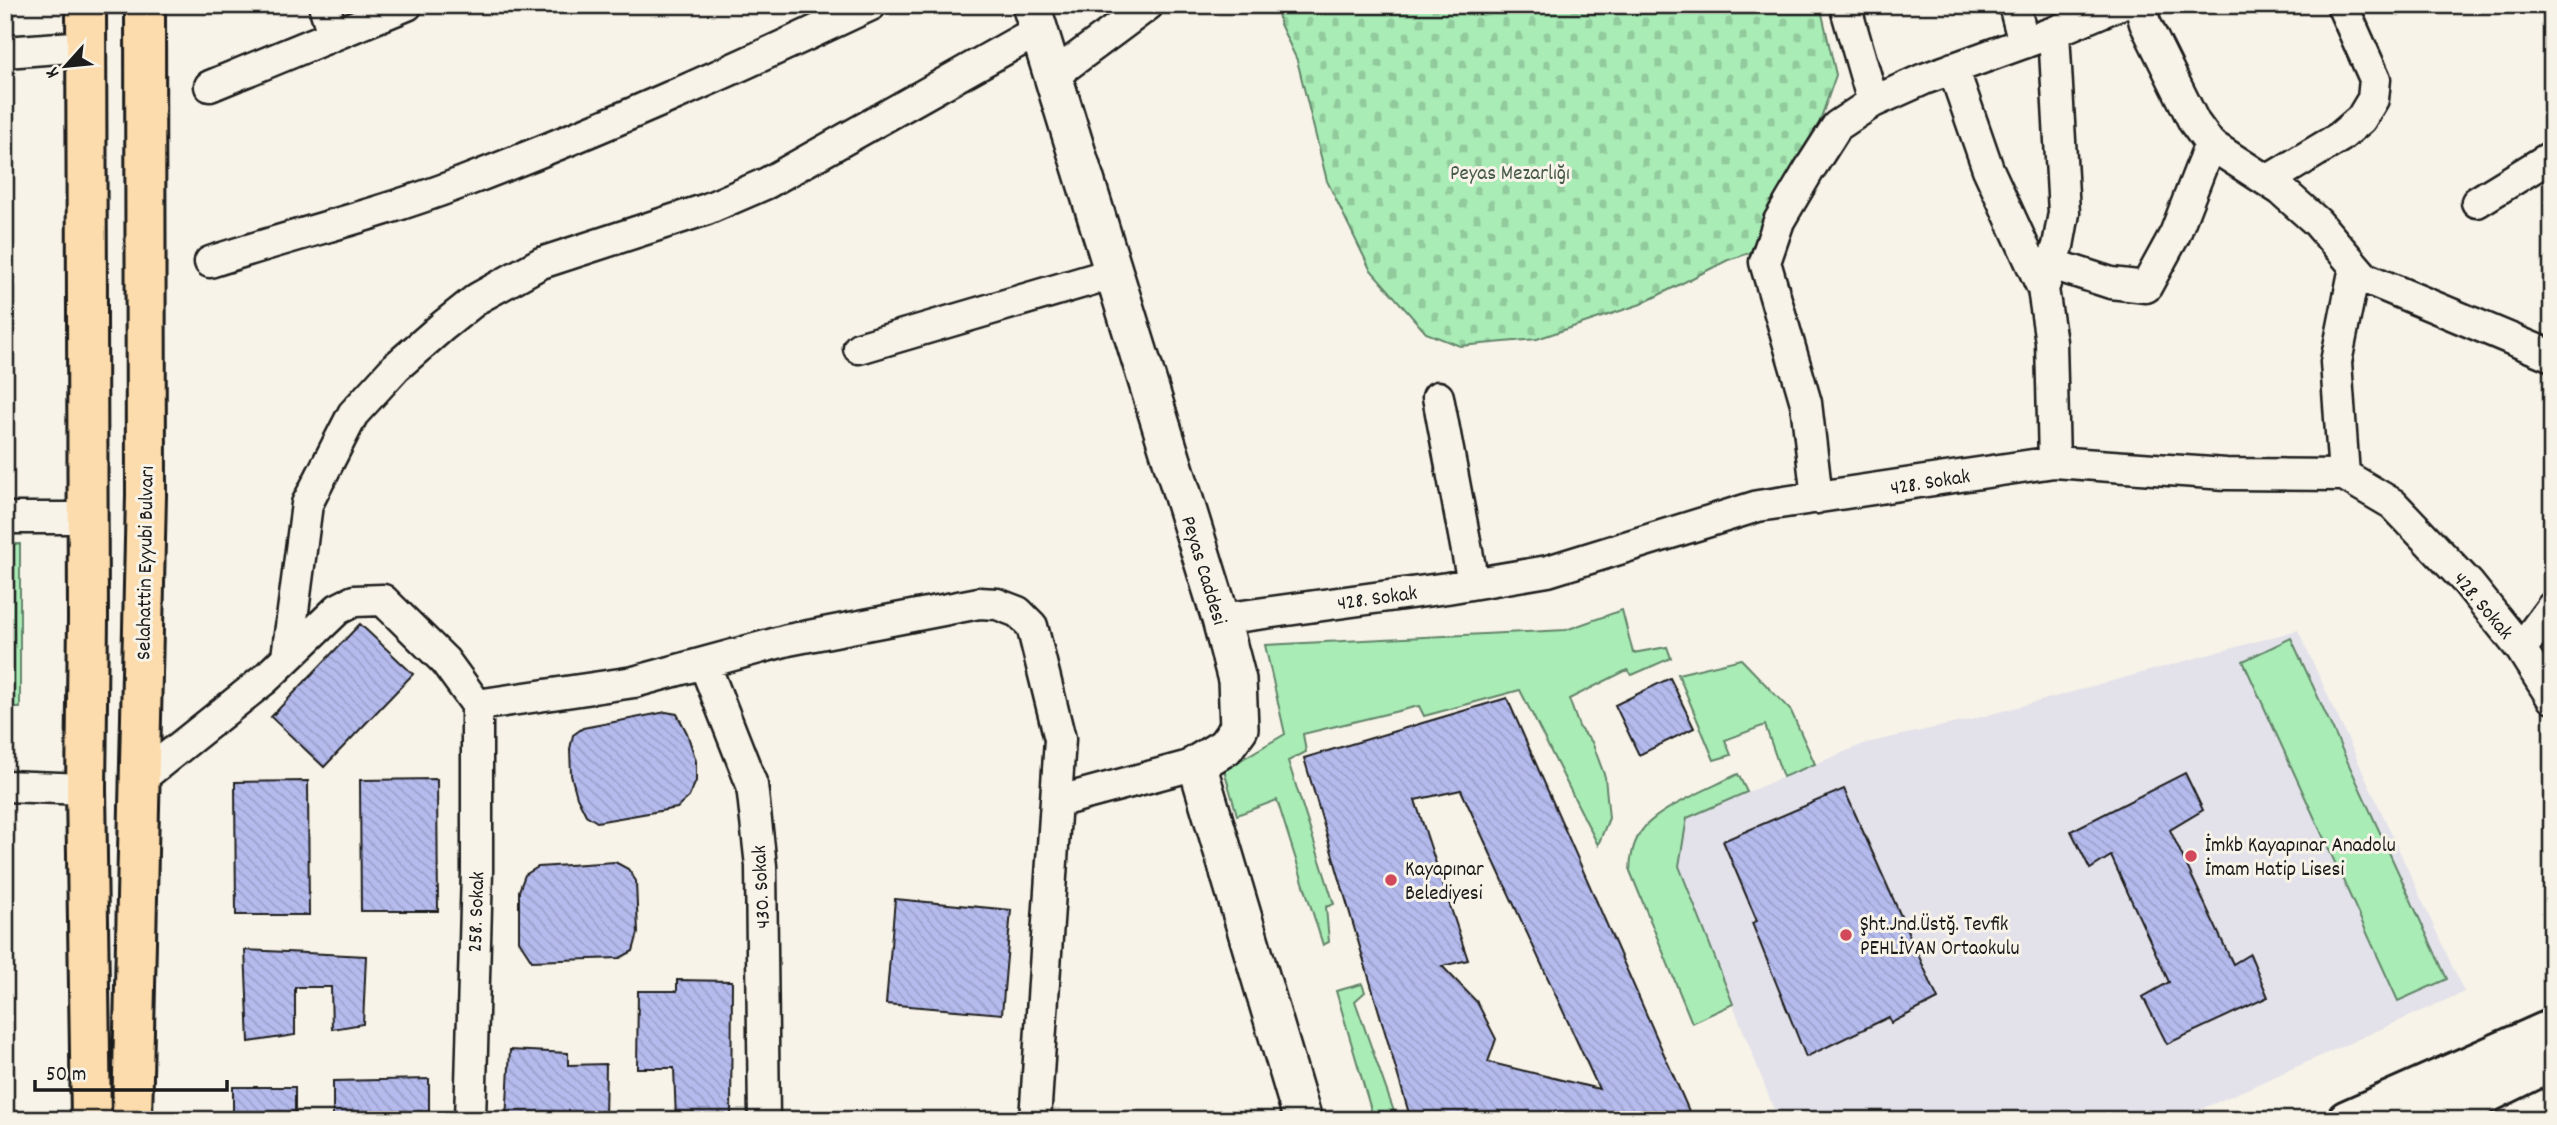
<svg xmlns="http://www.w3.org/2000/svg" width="2557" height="1125" font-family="Dekko,sans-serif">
	<defs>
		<pattern id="cemetery-stones" width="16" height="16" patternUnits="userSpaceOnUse" patternTransform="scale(1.75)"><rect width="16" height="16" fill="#a9ecb6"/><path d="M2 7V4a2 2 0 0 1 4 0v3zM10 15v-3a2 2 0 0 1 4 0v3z" fill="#91ca9c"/></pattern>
		<pattern id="building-back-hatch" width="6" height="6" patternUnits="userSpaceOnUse" patternTransform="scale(1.75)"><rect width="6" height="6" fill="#b5bbed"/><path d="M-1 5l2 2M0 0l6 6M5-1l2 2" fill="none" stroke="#9ba0cb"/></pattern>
	</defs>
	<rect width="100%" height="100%" fill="#f7f3e8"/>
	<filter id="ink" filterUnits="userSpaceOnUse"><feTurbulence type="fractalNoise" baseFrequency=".0143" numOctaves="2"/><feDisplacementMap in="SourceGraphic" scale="14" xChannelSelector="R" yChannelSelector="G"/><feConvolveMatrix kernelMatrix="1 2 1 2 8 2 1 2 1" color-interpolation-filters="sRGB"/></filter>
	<g filter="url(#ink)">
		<path fill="#e3e2ea" d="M2298,630L2464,992L2177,1120H1778L1679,866L1687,817L1866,743L1970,720Z"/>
		<path fill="#a9ecb6" stroke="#628469" stroke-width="2" d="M5,544H20V708H5Z
			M1622,610L1633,653L1667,647L1671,658L1632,675L1627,670L1569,699L1580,729L1592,742L1605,777L1609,818L1598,845L1520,690L1424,716L1419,706L1303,734L1306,752L1288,761L1334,904L1326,907L1329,942L1323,945L1277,800L1237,815L1224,770L1285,734L1265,645L1566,630Z
			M2291,638L2447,979L2398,1001L2243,661Z
			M1741,659L1791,711L1815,764L1783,777L1765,725L1725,740L1731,755L1714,760L1678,674Z
			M1738,774L1747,792L1687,818L1679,866L1733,1004L1692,1023L1630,871C1630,857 1634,840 1643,829C1659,808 1713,787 1738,774Z
			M1362,984L1365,992L1355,1001L1397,1120H1374L1336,991Z"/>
		<path fill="url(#cemetery-stones)" stroke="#628469" stroke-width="2" d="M1278,5H1820L1836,75L1817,129L1750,253L1728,260L1641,304L1537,339L1460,346L1426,333L1370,269L1327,181L1297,60L1279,22Z"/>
		<path fill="url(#building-back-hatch)" stroke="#1c1c1c" stroke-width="2" fill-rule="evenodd" d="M360,624L413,674L324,767L271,717Z
			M1670,678L1694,728L1639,755L1615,705Z
			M1507,698L1693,1120H1411L1304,758ZM1461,790L1599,1089L1488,1062L1496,1039L1477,1002L1442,966L1468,960L1415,800Z
			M666,712L677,714L687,733L696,761V781L689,797L677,808L597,822L586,815L577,797L571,775L570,749L573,735L583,728Z
			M2185,773L2203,810L2170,830L2233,964L2250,954L2268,997L2167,1044L2143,997L2169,982L2111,856L2090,869L2071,831Z
			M437,779L438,911H361L360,780Z
			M308,781L309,915H236L235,782Z
			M1844,789L1938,999L1891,1023L1889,1017L1806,1057L1752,923L1757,921L1723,841Z
			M615,862L628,869L636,881L638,933L633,951L620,958L532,961L519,941V891L525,875L538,867Z
			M895,899L1011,910L1002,1014L886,1004Z
			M245,950L366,956L363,1024L332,1029L331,987H295V1035L249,1042Z
			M677,980L732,981L731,1120H676L674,1068H637L638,991H677Z
			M510,1050L568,1053V1065L606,1064L605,1120H506Z
			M429,1079V1120H333V1081Z
			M233,1087H295V1120H233Z"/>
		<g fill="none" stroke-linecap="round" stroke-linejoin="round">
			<g stroke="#1c1c1c" stroke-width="35">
				<path id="minor" d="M324,5L333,35
					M1845,5L1873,102
					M2014,5L2024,43
					M2140,5L2145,23L2194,122L2210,144L2281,190L2317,222L2365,278L2552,356
					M5,52L86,46
					M1953,68L1988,169L2043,289L2051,342L2054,462
					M1054,75L1148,5
					M210,86L407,5
					M2267,181L2340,137L2361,119L2373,99L2375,79L2342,5
					M2477,202L2552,156
					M210,262C292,235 377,215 458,184C598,131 735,69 871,5
					M2052,264L2111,283L2146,287L2175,234L2210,144
					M2043,289L2058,246L2064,213L2054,32
					M859,348L1114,273
					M1438,397L1473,583
					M2344,475L2336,362L2355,267
					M1817,498L1806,403L1765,262L1779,221L1809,170L1837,126L1873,102L1924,79L2054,32L2118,5
					M5,518H87
					M1221,619L1447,588L1548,571L1758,506L2054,462L2226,474L2344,475L2393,504L2468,583L2521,649L2552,698
					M2521,649L2552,607
					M287,657L307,504L353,414L396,367L443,326L478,298L541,263L707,209L767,183L1039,30
					M704,663L752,785L761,866L764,1120
					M140,779L265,679L338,609L354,601L383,600L445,661L477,705L634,682L788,640L979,603L997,604L1018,612L1032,626L1060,739L1035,1120
					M5,786L86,789
					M1056,802L1197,764
					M470,1120L477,871V705"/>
			</g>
			<g stroke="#1c1c1c" stroke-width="42">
				<path id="tertiary" d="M1031,5L1221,619L1237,680L1239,728L1225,747L1197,764L1303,1120"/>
			</g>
			<g stroke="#1c1c1c" stroke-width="44">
				<path id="secondary" d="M2347,1120L2552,1029
					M2432,1120L2552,1061"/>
			</g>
			<g stroke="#1c1c1c" stroke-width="44">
				<path id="primary" d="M86,5L88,618L86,789L91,1120
					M132,1120L146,495L145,5"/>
			</g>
			<use href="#minor" stroke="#f7f3e8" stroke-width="30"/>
			<use href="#tertiary" stroke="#f7f3e8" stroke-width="37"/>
			<use href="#secondary" stroke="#f7f3e8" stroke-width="38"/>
			<use href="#primary" stroke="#fcdcac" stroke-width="38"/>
		</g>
	</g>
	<g fill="#d1495b" stroke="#f7f3e8" stroke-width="2.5">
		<circle cx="2191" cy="856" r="7"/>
		<circle cx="1391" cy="880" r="7"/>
		<circle cx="1846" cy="935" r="7"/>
	</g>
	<g text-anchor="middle" stroke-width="6" stroke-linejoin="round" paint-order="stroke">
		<g font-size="21" fill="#465a4a" stroke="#f7f3e8">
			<text x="1510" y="179">Peyas Mezarlığı</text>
		</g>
		<g font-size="21" fill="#1c1c1c" stroke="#f7f3e8">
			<text transform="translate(1930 481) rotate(-9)" y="7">428. Sokak</text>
			<text transform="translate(144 563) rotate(-89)" y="7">Selahattin Eyyubi Bulvarı</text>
			<text transform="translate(1205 570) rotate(73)" y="7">Peyas Caddesi</text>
			<text transform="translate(1377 597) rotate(-8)" y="7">428. Sokak</text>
			<text transform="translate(2484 605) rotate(50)" y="7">428. Sokak</text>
			<text transform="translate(760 887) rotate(-93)" y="7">430. Sokak</text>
			<text transform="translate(475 912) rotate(-88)" y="7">258. Sokak</text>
		</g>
		<g font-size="21" fill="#1c1c1c" stroke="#f7f3e8" text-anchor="start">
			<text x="2205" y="851">İmkb Kayapınar Anadolu<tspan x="2205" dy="24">İmam Hatip Lisesi</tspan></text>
			<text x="1405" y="875">Kayapınar<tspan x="1405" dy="24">Belediyesi</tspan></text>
			<text x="1860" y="930">Şht.Jnd.Üstğ. Tevfik<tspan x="1860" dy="24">PEHLİVAN Ortaokulu</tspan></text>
		</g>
	</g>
	<rect width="2557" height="1125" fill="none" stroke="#f7f3e8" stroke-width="28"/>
	<rect x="14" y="14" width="2529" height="1097" fill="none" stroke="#1c1c1c" stroke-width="2.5" filter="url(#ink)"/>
	<g transform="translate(66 66) rotate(243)" stroke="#f7f3e8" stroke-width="5" paint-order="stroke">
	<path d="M0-5L12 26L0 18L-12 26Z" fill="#1c1c1c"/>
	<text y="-10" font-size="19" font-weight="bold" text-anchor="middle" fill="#1c1c1c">K</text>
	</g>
	<path d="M35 1080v10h192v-10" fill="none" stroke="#1c1c1c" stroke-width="3.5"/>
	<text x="46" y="1080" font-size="21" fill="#1c1c1c" stroke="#f7f3e8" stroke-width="5" paint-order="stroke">50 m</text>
</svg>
